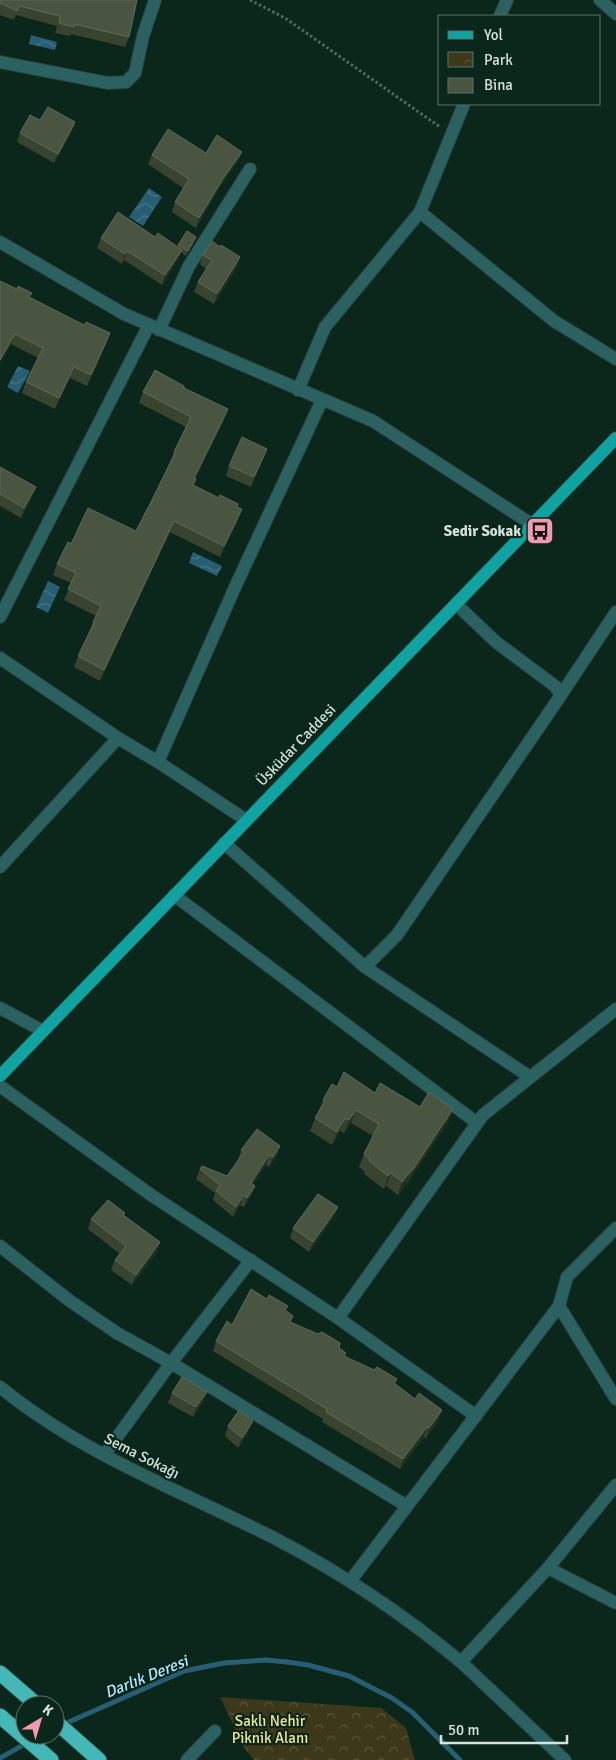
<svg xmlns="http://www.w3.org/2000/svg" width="616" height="1760" font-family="Signika,sans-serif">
	<defs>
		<pattern id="park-crowns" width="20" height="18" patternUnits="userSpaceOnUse" patternTransform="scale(1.25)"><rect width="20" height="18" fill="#3d381a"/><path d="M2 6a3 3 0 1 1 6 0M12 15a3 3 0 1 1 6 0" fill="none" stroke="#58553b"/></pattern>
		<pattern id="water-waves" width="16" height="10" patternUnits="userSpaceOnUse" patternTransform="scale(1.25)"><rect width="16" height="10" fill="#285e74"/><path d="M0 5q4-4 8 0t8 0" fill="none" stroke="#467587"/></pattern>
	</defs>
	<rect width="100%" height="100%" fill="#0b261b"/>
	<path fill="url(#park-crowns)" d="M220,1697L381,1708L406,1728L415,1760H254L243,1746Z"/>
	<path fill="url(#water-waves)" d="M31,35L57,42L55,50L29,44Z
		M149,188L162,197L143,226L129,217Z
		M18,366L30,371L18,393L7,387Z
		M193,552L222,566L217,576L189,563Z
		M48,581L60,587L48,613L36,607Z"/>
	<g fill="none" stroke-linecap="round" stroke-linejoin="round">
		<path stroke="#285e74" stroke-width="5" d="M62,1725L184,1671L224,1663L266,1660L287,1662L308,1665L349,1676L392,1698L412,1712L460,1760
			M0,1758L41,1735"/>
		<g stroke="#274036" stroke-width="14">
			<path id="minor" d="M600,0L616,14
				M500,16L507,0
				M0,62L108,83L126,82L135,73L143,36L155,0
				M420,212L554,321L616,359
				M0,242L124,314L373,421L533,525
				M159,330L189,266L250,169
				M298,390L325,327L420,212L464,104
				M0,617L149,325
				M0,658L118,738L158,762L246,820
				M561,695L616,612
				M158,762L236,585L322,400
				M224,843L365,967L530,1077
				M0,867L118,738
				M174,895L477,1123
				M365,967L397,935L561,695L555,686L496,642L456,604
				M0,1008L43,1031
				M0,1086L151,1195L338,1318L476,1416
				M616,1228L567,1277L559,1306L616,1399
				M0,1246L70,1301L117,1333L171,1363L407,1506
				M338,1318L483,1115L616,1009
				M0,1387C83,1455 184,1492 278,1540C345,1575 403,1614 461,1662L548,1568L616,1485
				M104,1455L171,1363L251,1260
				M548,1568L616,1603
				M351,1580L559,1306
				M461,1662L565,1760
				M187,1760L215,1731"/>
		</g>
		<g stroke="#274036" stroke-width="14">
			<path id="major" d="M0,1076L616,438"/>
		</g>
		<g stroke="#274036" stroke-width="17">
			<path id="highway" d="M0,1673L37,1705
				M0,1716L51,1760
				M55,1721L99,1760"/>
		</g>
		<path stroke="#52695f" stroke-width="3" stroke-dasharray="2.5 2.5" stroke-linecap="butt" d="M250,0L285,18L440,127"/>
		<use href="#minor" stroke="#2b6161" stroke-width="12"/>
		<use href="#major" stroke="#11a2a2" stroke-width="12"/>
		<use href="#highway" stroke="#45b7b7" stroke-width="15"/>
	</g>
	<path fill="#38442f" d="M0,0H137L129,37L125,47L71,34L70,36L55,33L57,26L16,15L14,20L0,15Z
		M75,122L72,131L54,163L17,142L20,133Z
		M242,152L238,161L220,186L196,228L172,212L175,202L183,188L148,164L152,155Z
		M155,237L177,247L178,245L194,242L186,256L181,252L178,259L162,285L124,260L122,264L97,248L101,238Z
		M220,247L240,257L237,267L214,304L194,292L198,282L206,269L200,264L203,255Z
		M30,298L106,344L87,386L70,378L55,409L22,393L26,382L38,358L11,344L0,364Z
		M184,388L224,420L195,479H196L193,485L237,507L238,520L220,557L170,532L100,681L74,667L78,656L89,633L93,622L96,616L64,600L71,583L53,575L57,564L71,544L136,531L170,464L174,452L186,427L139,403L143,392Z
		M267,449L251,487L226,476L229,466Z
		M0,467L32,496L21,518L0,506Z
		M337,1087L375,1093L420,1107L453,1109L448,1122L409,1181L398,1195L386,1186L384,1189L364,1174L365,1172L359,1167L364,1154L373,1136L351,1123L344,1133L340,1131L332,1145L310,1131L323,1100Z
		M280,1146L277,1155L269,1167L266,1165L253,1184L255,1186L251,1196L244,1207L240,1205L233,1217L213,1200L215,1193L196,1179L200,1169L227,1176L238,1160L241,1150Z
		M338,1207L334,1217L309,1252L290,1238L293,1228Z
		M124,1215L160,1242L157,1252L132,1285L111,1270L115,1260L120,1254L88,1229L91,1219Z
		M286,1311L291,1322L339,1348L346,1353L344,1356L374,1370L397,1379L395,1384L439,1420L426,1438L424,1437L400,1469L322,1422L323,1419L213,1351L216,1341L232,1325Z
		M207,1392L203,1402L193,1417L168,1403L172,1393Z
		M228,1426L249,1431L238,1448L225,1436Z"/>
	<path fill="#1f311f" d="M75,122L72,131L54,163L58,154Z
		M242,152L238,161L220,186L196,228L199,218L224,177Z
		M196,237L194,242L186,256L188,251Z
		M182,250L178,259L162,285L165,275Z
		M127,251L124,260L122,264L125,254Z
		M240,257L237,267L214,304L217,294Z
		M110,333L106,344L87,386L91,375Z
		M15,334L11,344L0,364V360Z
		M74,367L70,378L55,409L59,398Z
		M228,409L224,420L190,489L194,478Z
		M267,449L264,458L251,487L254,477Z
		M36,487L32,496L21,518L24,508Z
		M242,509L238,520L220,557L224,546Z
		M174,521L170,532L100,681L104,670Z
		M453,1109L448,1122L409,1181L398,1195L402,1182Z
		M356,1110L351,1123L344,1133L349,1120Z
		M345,1118L340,1131L332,1145L337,1132Z
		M280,1146L277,1155L269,1167L273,1157Z
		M269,1155L266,1165L247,1193L251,1183Z
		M391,1173L386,1186L384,1189L388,1176Z
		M255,1186L251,1196L244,1207L247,1198Z
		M244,1195L240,1205L233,1217L236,1207Z
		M338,1207L334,1217L309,1252L313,1242Z
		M160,1242L157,1252L132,1285L136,1275Z
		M207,1392L203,1402L193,1417L196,1407Z
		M442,1410L439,1420L426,1438L429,1428Z
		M253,1421L249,1431L238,1448L242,1438Z
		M427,1427L424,1437L400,1469L403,1459Z"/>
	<path fill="#495541" stroke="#5e6b5a" d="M0,0H137L129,37L74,24V27L59,23L60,16L19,6L17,11L0,3Z
		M48,107L75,122L58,154L20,133L30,115L40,120Z
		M168,129L206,153L217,135L242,152L224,177L199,218L175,202L189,179L152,155Z
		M118,212L155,237L158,233L182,250L165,275L127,251L125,254L101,238Z
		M187,231L196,237L188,251L178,245Z
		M212,241L220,247L221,245L240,257L217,294L198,282L212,260L203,255Z
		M0,281L17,289L18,286L32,293L29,297L84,325L86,322L110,333L91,375L74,367L59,398L26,382L43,348L15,334L0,360Z
		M155,370L184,386V388L228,409L194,478L196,479L193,485L219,498L220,495L238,504L237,507L242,509L224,546L174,521L104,670L78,656L94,623L93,622L101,606L68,589L76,573L57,564L68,542L71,544L88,508L136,531L153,498L175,453L174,452L191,417L143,392Z
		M242,437L267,449L254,477L229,466Z
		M0,467L36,487L24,508L0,494Z
		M344,1072L375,1093L380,1083L420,1107L429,1092L453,1109L414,1168L402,1182L391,1173L388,1176L369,1161L370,1159L364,1154L379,1124L356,1110L349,1120L345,1118L337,1132L315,1118L325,1102L323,1100L332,1084L337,1087Z
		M257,1129L280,1146L273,1157L269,1155L251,1183L255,1186L247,1198L244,1195L236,1207L216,1191L220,1185L200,1169L202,1166L227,1176L244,1152L241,1150Z
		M318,1194L338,1207L313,1242L293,1228Z
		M108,1200L125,1213L123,1215L160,1242L136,1275L115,1260L126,1246L91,1219Z
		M251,1289L267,1299L269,1295L288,1306L285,1310L293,1316L290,1322L318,1334L322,1332L340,1343L339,1348L346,1353L344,1356L374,1370L377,1367L397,1379L394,1383L415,1399L419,1393L442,1410L429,1428L427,1427L403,1459L326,1412L327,1409L216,1341L227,1321L232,1325Z
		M182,1377L207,1392L196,1407L172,1393Z
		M239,1410L253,1421L242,1438L228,1426Z"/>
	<defs>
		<g id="bus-square" transform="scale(1.4375)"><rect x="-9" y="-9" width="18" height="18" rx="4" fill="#f29aaf" stroke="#0b261b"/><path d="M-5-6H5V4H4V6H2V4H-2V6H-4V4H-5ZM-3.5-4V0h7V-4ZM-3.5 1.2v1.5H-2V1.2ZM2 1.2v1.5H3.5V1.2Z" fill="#111"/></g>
	</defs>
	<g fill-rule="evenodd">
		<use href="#bus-square" x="540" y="531"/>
	</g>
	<g text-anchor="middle" stroke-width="4.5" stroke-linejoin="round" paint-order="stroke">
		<g font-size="15" font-weight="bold" fill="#d4e3db" stroke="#0b261b" text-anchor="end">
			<text x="521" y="536">Sedir Sokak</text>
		</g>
		<g font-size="15" fill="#d4e3db" stroke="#0b261b">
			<text transform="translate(296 745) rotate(-46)" y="5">Üsküdar Caddesi</text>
			<text transform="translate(142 1456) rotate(27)" y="5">Sema Sokağı</text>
		</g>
		<g font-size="15" fill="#f4e69a" stroke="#0b261b">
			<text x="270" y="1726">Saklı Nehir<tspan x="270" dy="17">Piknik Alanı</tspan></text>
		</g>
		<g font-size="16" font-style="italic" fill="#b8e8fe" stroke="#0b261b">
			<text transform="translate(146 1676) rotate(-22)" y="6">Darlık Deresi</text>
		</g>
	</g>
	<rect x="438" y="15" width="162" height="90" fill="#0b261b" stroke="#5b7268"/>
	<rect x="448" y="31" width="25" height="8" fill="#11a2a2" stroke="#5b7268"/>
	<text x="484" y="40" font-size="15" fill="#d4e3db">Yol</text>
	<rect x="448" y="52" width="25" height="15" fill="url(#park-crowns)" stroke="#5b7268"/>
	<text x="484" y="65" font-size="15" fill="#d4e3db">Park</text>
	<rect x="448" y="78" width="25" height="15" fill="#495541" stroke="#5b7268"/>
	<text x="484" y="90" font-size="15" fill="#d4e3db">Bina</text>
	<g transform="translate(40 1720) rotate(38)"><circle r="24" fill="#0b261b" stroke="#5b7268"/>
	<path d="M0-4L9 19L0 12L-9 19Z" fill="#f29aaf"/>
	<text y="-8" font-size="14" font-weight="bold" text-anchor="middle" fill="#d4e3db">K</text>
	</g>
	<path d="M441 1735v8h126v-8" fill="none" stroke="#d4e3db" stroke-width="2.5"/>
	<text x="448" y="1735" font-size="15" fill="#d4e3db" stroke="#0b261b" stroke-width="4" paint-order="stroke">50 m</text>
</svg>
